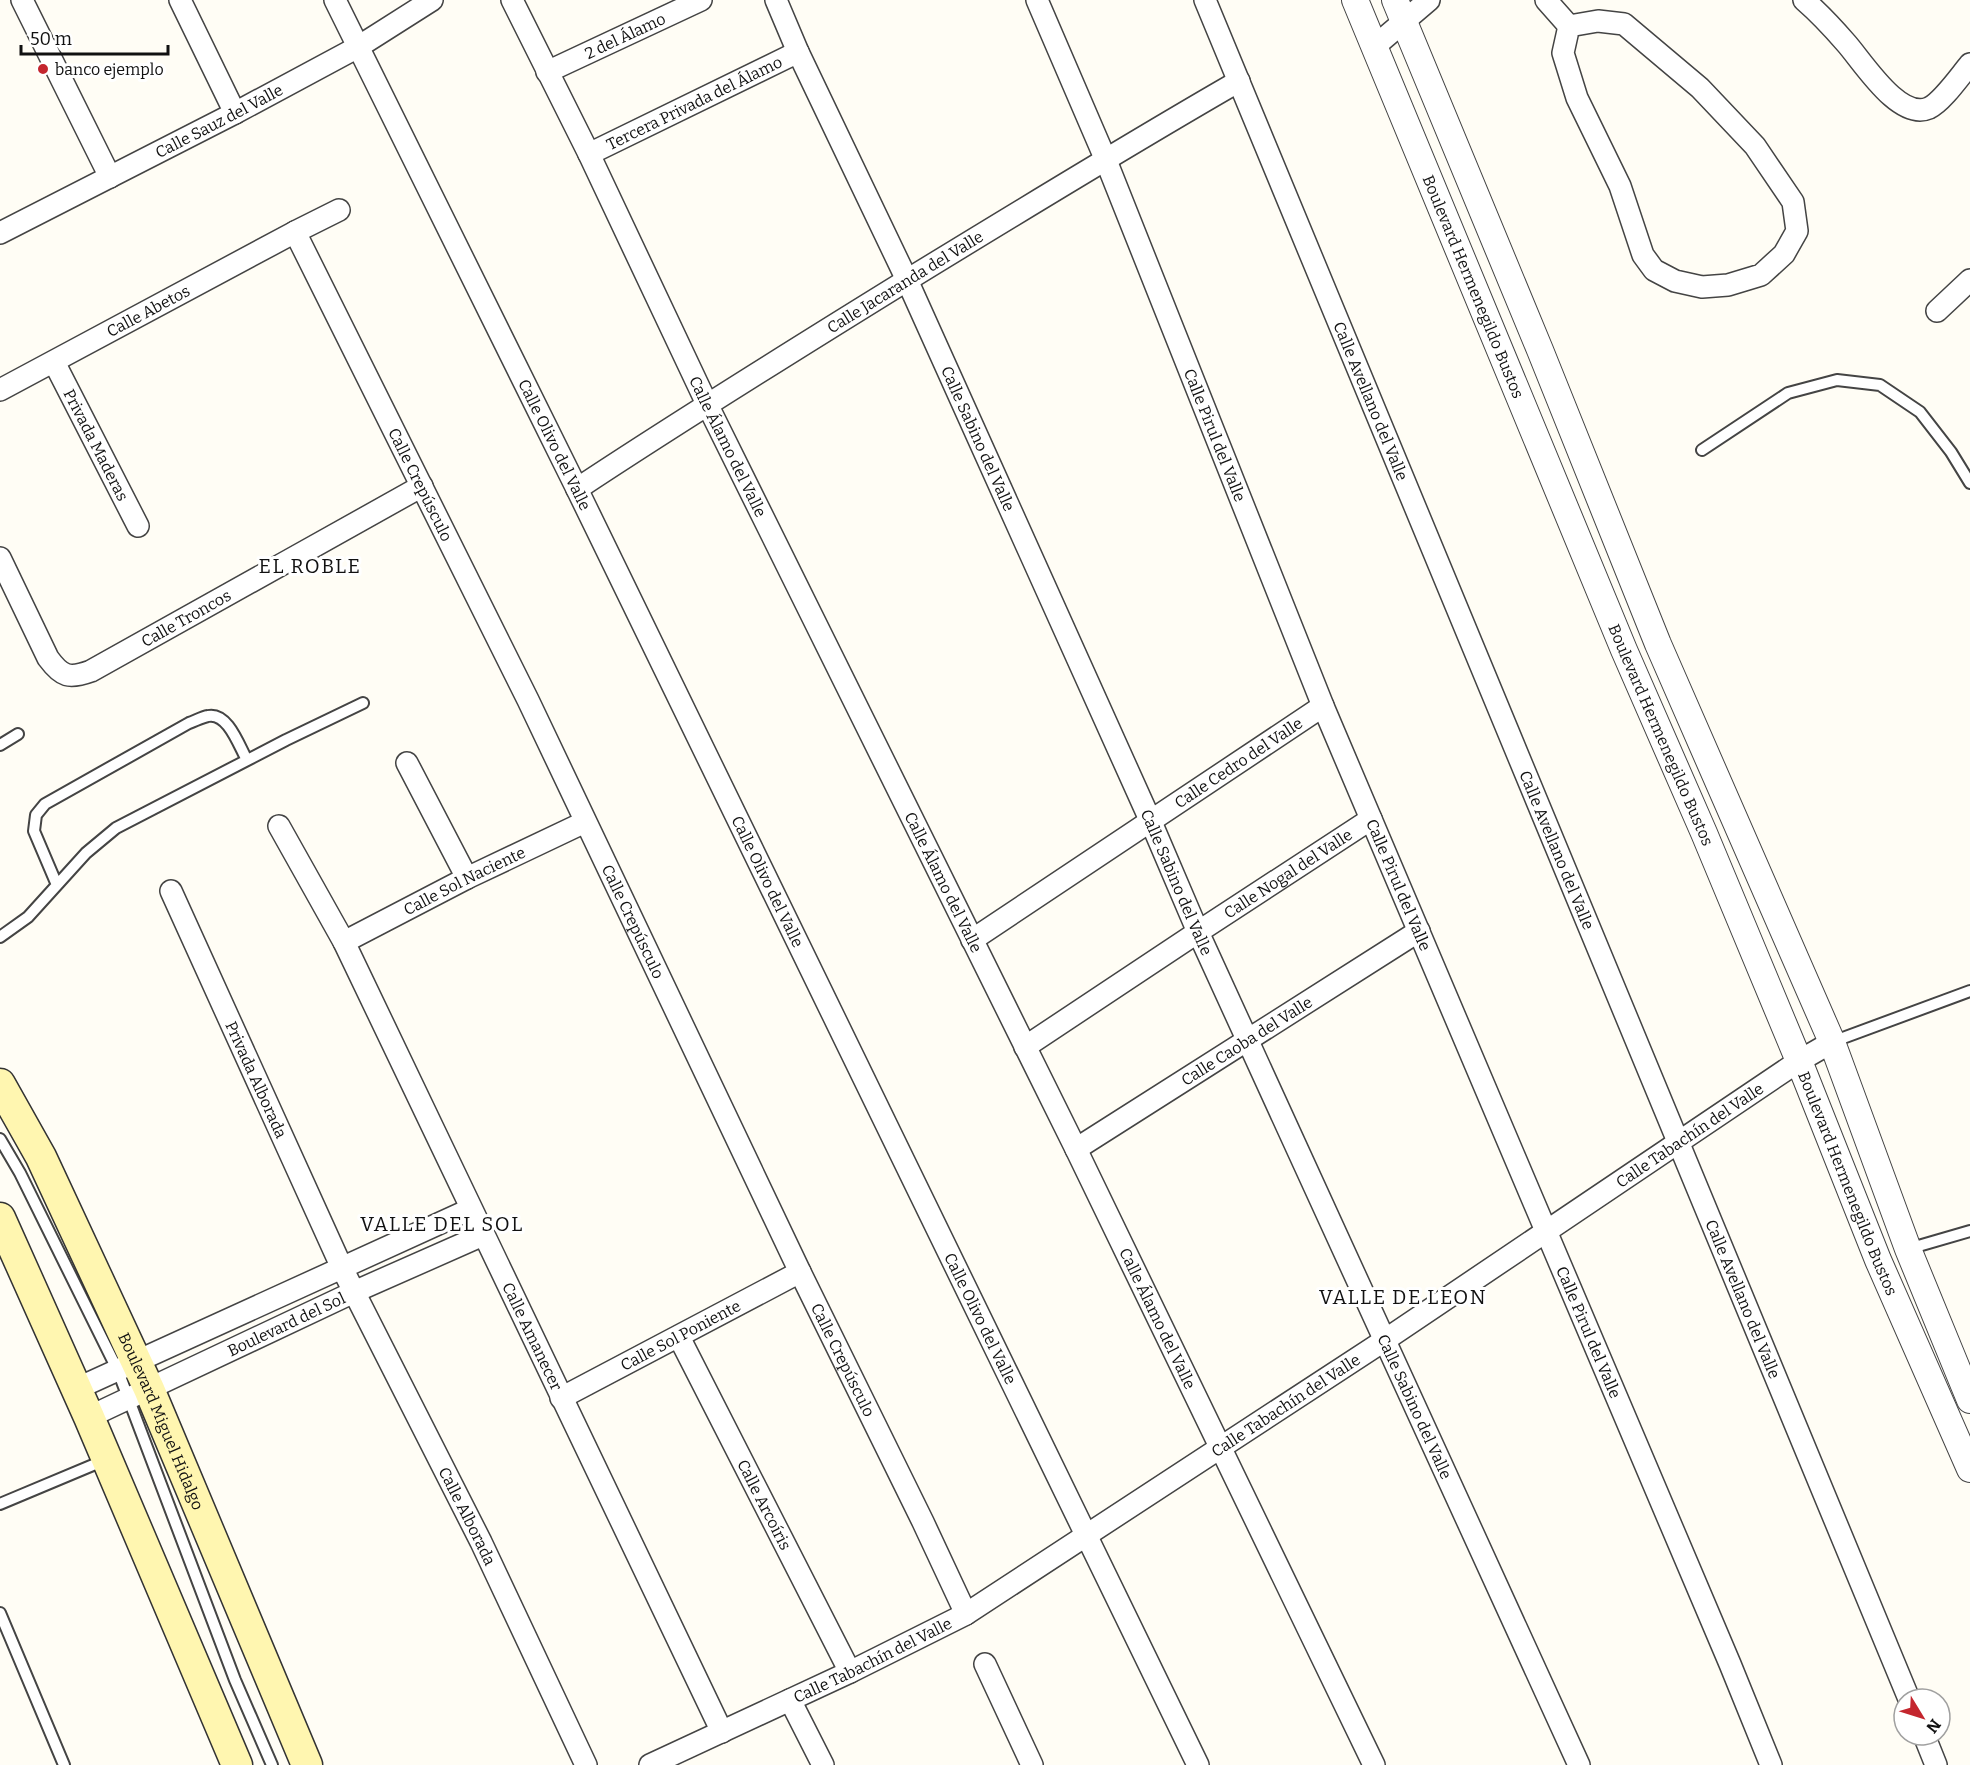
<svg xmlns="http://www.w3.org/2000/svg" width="1970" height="1765" font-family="Bitter,serif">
	<rect width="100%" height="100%" fill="#fffdf5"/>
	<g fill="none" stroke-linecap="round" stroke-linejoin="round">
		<g stroke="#444" stroke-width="14">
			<path id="service" d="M1702,450L1788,393L1837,380L1880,385L1920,412L1951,452L1970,483
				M0,745L18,734
				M57,885L34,831L36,815L45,804L189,723C195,721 202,717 208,716C228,712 239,746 247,760
				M0,937L28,917L86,853L116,828L286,740L363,703
				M1832,1042L1970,991
				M0,1139L20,1173L118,1371L235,1680L272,1765
				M1908,1249L1970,1231
				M0,1504L105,1460
				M0,1613L64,1765"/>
		</g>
		<g stroke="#444" stroke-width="24">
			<g id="minor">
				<path d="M22,0L110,177"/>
				<path d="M180,0L235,113"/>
				<path id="s1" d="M335,0L577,489L1198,1765"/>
				<path id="s2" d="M512,0L589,154L707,404L1076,1149L1374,1765"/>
				<path id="s3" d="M776,0L798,52L907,280L1151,822L1198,932L1579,1765"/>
				<path id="s4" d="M1037,0L1105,158L1323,706L1730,1664L1771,1765"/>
				<path id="s5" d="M1205,0L1909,1699"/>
				<path d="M1546,0L1569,26"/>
				<path d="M1804,0C1819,13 1833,28 1846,43C1863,62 1899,121 1929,108C1942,102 1960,76 1970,64"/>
				<path d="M1598,21L1624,24L1700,88L1755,146L1793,202L1797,231L1784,254L1761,275L1728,285L1702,287L1675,281L1654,270L1643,255L1620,186L1577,98L1563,53L1569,26Z"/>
				<path d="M1375,46L1429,0"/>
				<path id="s6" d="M547,72L701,0"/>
				<path id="s7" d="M589,154L798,52"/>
				<path id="s8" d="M295,232L528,700L800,1272L923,1522L966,1614"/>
				<path id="s9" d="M0,233L235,113L358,47L432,0"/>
				<path d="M1937,311L1970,280"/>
				<path id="s10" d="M54,362L138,526"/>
				<path id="s11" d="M0,390L295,232L339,210"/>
				<path id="s12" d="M577,489C684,418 794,350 904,282C1015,214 1126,146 1239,81"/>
				<path id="s13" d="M0,558L48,658C62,677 69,679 91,671L422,486"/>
				<path d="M407,763L467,878"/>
				<path id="s14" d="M279,826L344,942L722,1732"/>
				<path id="s15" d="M171,891L342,1268L481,1542L586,1765"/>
				<path id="s16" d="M972,940L1323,706"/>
				<path id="s17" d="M344,942L467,878L585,822"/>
				<path id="s18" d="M1025,1047L1198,932L1371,819"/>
				<path id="s19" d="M1076,1149L1419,931"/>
				<path id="s20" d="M679,1337L850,1672"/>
				<path d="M76,1389L471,1209"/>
				<path id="s21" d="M561,1398L800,1272"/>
				<path id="s22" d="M89,1417L354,1292L483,1235"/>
				<path d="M985,1664L1032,1765"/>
				<path d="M790,1700L823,1765"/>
				<path d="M1924,1735L1936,1765"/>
				<path id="s23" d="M650,1765L850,1672L966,1614L1385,1340L1799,1061L1832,1042"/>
			</g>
		</g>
		<g stroke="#444" stroke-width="28">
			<g id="tertiary">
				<path id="s24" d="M1355,0L1624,650L1704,833L1799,1061L1878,1260L1970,1469"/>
				<path d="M1395,0L1540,350L1658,644L1832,1042L1908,1249L1970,1400"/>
			</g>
		</g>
		<g stroke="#333" stroke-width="33">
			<g id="secondary">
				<path id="s25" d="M0,1084L41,1157L149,1389L307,1765"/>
				<path d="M0,1218L89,1417L237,1765"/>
			</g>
		</g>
		<use href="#service" stroke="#fff" stroke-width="10"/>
		<use href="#minor" stroke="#fff" stroke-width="21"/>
		<use href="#tertiary" stroke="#fff" stroke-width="26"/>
		<use href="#secondary" stroke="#fff6b0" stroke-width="30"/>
	</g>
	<circle fill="#c4262e" stroke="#fff" stroke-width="2" cx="43" cy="69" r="6"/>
	<g text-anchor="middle" stroke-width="6" stroke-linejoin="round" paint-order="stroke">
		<g font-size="16" fill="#111" stroke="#fff">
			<text dy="6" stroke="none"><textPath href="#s6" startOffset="86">2 del Álamo</textPath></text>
			<text dy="6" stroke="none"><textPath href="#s7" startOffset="117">Tercera Privada del Álamo</textPath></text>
			<text dy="6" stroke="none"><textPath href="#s9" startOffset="246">Calle Sauz del Valle</textPath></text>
			<text dy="6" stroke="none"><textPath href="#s12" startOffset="388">Calle Jacaranda del Valle</textPath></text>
			<text dy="6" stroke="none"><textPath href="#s24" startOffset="310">Boulevard Hermenegildo Bustos</textPath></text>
			<text dy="6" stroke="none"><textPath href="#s11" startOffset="168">Calle Abetos</textPath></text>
			<text dy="6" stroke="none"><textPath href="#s5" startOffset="434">Calle Avellano del Valle</textPath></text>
			<text dy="6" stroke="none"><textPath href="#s4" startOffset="470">Calle Pirul del Valle</textPath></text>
			<text dy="6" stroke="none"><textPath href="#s3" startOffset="483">Calle Sabino del Valle</textPath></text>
			<text dy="6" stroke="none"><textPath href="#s10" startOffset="93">Privada Maderas</textPath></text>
			<text dy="6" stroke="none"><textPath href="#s1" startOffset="496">Calle Olivo del Valle</textPath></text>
			<text dy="6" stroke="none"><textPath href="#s2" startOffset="496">Calle Álamo del Valle</textPath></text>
			<text dy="6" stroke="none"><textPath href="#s8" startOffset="282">Calle Crepúsculo</textPath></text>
			<text dy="6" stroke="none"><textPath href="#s13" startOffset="270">Calle Troncos</textPath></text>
			<text dy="6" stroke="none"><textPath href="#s24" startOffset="796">Boulevard Hermenegildo Bustos</textPath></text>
			<text dy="6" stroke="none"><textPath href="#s16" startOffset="320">Calle Cedro del Valle</textPath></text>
			<text dy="6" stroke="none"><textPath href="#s5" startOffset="920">Calle Avellano del Valle</textPath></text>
			<text dy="6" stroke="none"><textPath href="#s18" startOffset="315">Calle Nogal del Valle</textPath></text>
			<text dy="6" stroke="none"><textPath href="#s17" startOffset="135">Calle Sol Naciente</textPath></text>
			<text dy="6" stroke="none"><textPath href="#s1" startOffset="982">Calle Olivo del Valle</textPath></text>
			<text dy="6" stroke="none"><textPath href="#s2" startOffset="982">Calle Álamo del Valle</textPath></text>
			<text dy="6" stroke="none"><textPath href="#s3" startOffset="969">Calle Sabino del Valle</textPath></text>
			<text dy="6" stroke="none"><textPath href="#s4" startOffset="956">Calle Pirul del Valle</textPath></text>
			<text dy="6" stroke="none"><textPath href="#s8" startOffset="768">Calle Crepúsculo</textPath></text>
			<text dy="6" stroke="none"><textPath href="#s19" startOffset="202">Calle Caoba del Valle</textPath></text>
			<text dy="6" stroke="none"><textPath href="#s15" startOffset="207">Privada Alborada</textPath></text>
			<text dy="6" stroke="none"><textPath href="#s23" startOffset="1218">Calle Tabachín del Valle</textPath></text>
			<text dy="6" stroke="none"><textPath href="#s24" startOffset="1282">Boulevard Hermenegildo Bustos</textPath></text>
			<text dy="6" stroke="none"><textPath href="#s5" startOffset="1406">Calle Avellano del Valle</textPath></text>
			<text dy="6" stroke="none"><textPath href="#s1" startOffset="1468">Calle Olivo del Valle</textPath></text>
			<text dy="6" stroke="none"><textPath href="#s2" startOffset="1468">Calle Álamo del Valle</textPath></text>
			<text dy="6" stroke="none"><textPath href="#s22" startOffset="218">Boulevard del Sol</textPath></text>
			<text dy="6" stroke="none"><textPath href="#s4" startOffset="1442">Calle Pirul del Valle</textPath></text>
			<text dy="6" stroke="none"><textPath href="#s21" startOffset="135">Calle Sol Poniente</textPath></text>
			<text dy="6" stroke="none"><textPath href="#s14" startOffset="570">Calle Amanecer</textPath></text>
			<text dy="6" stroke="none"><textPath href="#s8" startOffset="1254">Calle Crepúsculo</textPath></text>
			<text dy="6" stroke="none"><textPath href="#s23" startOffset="732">Calle Tabachín del Valle</textPath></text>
			<text dy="6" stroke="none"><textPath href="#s3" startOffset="1545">Calle Sabino del Valle</textPath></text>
			<text dy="6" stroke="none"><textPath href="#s25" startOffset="374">Boulevard Miguel Hidalgo</textPath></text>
			<text dy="6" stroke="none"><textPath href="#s20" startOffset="188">Calle Arcoíris</textPath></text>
			<text dy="6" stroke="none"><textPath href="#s15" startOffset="692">Calle Alborada</textPath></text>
			<text dy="6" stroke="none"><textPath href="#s23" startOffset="246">Calle Tabachín del Valle</textPath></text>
		</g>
		<g font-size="16" fill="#111" stroke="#fff" text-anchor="start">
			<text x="55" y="75">banco ejemplo</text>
		</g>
		<g font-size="20" letter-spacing="1.5" fill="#111" stroke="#fff">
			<text x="310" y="573">EL ROBLE</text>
			<text x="442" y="1231">VALLE DEL SOL</text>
			<text x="1403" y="1304">VALLE DE LEON</text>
		</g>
	</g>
	<g transform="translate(1922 1717) rotate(128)"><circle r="28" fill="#ffffff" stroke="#a0a0a0" stroke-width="1.5"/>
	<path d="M0-4.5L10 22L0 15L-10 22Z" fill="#c4262e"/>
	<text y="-9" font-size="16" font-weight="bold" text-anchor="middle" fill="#111111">N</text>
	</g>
	<path d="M21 45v9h147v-9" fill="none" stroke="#111111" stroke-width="3"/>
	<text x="30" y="45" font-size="18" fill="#111111" stroke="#ffffff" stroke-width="4.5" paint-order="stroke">50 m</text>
</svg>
